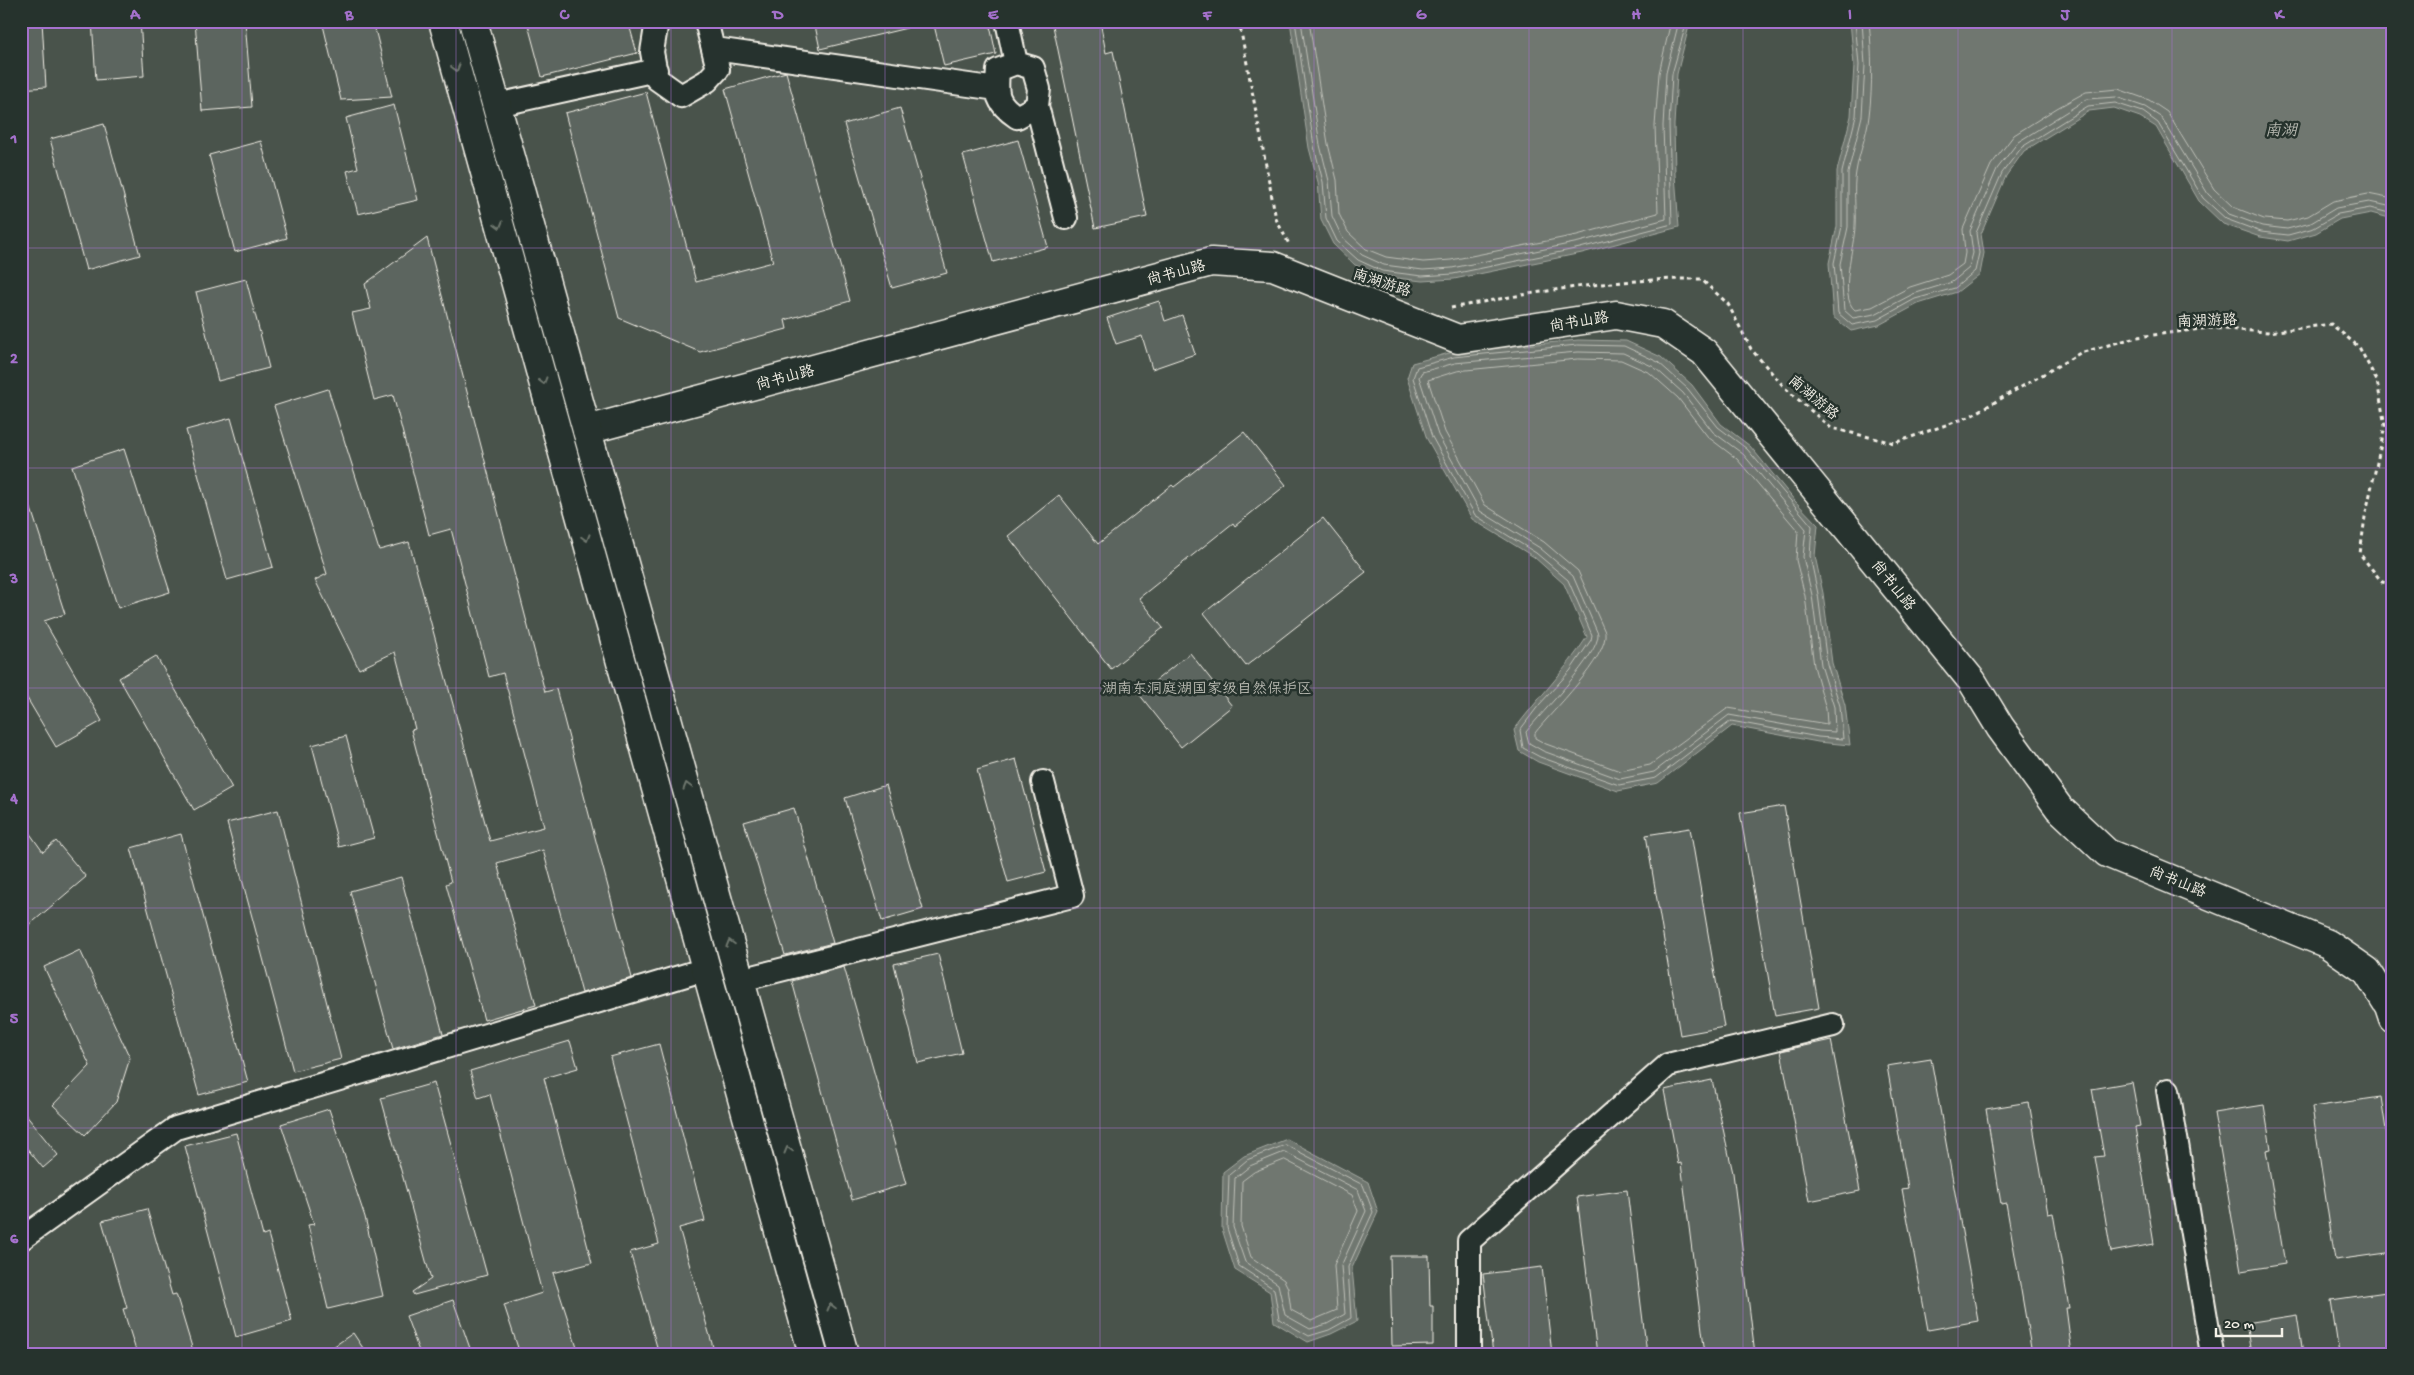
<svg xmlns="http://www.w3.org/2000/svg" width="2414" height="1375" font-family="'Gochi Hand','LXGW WenKai TC',sans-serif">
	<rect width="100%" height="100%" fill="#2e3b34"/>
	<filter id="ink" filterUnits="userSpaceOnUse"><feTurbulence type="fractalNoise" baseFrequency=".02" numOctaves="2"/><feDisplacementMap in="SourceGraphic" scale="10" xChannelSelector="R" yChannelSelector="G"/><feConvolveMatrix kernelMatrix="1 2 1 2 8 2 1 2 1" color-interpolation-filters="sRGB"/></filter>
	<g filter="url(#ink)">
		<path fill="#48524c" stroke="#9ea29a" d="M21,21H2393V1354H21Z"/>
		<path fill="#6f7770" stroke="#a4a8a0" d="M1290,21H1693L1689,26L1677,74L1674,125L1675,175L1679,227L1582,253L1454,279L1422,281L1381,276L1355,265L1333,244L1321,220L1318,182L1309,148Z
			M1850,21H2393V219L2371,213L2340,219L2316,233L2288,241L2260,237L2223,224L2199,201L2156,127L2140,117L2114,108L2089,111L2024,151L2006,176L1981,234L1984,253L1980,274L1957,292L1918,304L1879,325L1851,331L1833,317L1829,263L1837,226V171L1851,116L1854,65Z
			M1578,340L1626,341L1661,357L1692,385L1721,424L1750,446L1795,501L1818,525L1815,556L1823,593L1832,663L1845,705L1850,745L1818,742L1732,726L1658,783L1618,791L1538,762L1519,751L1514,730C1538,698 1565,671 1587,637L1564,584L1534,557L1472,519L1427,439L1407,378L1412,363L1453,352Z
			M1287,1139L1368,1182L1378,1212L1352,1268L1357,1321L1331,1334L1308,1342L1274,1322L1270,1292L1235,1270L1222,1229L1223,1172L1244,1156Z"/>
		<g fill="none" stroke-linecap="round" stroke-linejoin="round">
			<path stroke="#bfc0b8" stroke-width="1" d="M1295,21L1314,146L1323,182L1326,218L1337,241L1358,260L1382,271L1422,276L1453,274L1580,248L1672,224L1669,125L1672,74L1687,21
				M1301,21L1320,145L1329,181L1332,216L1342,237L1362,255L1384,265L1423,270L1452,268L1579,242L1666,219L1663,126L1666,73L1679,21
				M1309,21L1328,144L1337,180L1339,214L1348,232L1366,249L1386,257L1423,262L1451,260L1577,235L1658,213L1655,126L1659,73L1671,21
				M1855,21L1859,65L1856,116L1842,172V226L1834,263L1838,313L1852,325L1877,320L1915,299L1955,288L1975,271L1979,253L1976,233L2002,173L2022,147L2088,106L2115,103L2143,112L2158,123L2203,198L2226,219L2261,232L2288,235L2314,228L2338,214L2370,208L2393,214
				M1862,21L1865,65L1862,116L1848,173V227L1840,264L1844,310L1853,318L1875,314L1913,294L1952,282L1969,268L1973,253L1970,231L1997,169L2018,142L2087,99L2116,97L2145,107L2162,118L2208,194L2229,214L2262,226L2287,229L2311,223L2336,208L2369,202L2393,207
				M1869,21C1872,53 1873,84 1869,116C1867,135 1859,153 1856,172C1853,189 1856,208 1855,226C1855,244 1838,297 1855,310L1872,307L1910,287L1948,275L1963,264L1965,253L1963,229L1991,165L2014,135L2057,108L2086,92L2118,89L2149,100L2167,112L2214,189L2233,207L2264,219L2287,221L2308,216L2333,201L2368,194L2393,199
				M1578,345L1624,346L1658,362L1688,389L1718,427L1747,449L1812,526L1810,556L1818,594L1827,664L1840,706L1843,739L1818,737L1731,721L1656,778L1619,785L1540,757L1523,748L1520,730L1539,705L1570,671L1591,640L1592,635L1568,580L1536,553L1475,515L1432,437L1413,378L1417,367L1454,357Z
				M1578,352L1623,353L1654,367L1683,393L1713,432L1743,454L1806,529L1803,557L1812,595L1821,665L1834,707L1835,732L1819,731L1729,715L1654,772L1620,779L1543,751L1529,743L1526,732C1541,713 1600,654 1598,634L1573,576L1540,548L1480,511L1438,435L1419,377L1422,372L1455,363Z
				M1578,359L1621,360L1650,373L1678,398L1708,437L1737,459L1798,531L1796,560L1805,596L1814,666L1826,709L1827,724L1728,708L1650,765L1620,771L1546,744L1535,738V733C1551,712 1609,657 1605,632L1578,571L1544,542L1485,505L1445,432L1428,380L1457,371Z
				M1286,1145L1363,1185L1373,1212L1348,1267L1351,1318L1329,1330L1309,1336L1279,1319L1274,1289L1239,1266L1227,1228L1229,1175L1247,1160Z
				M1285,1152L1358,1190L1366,1211L1341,1266L1345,1314L1327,1324L1310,1329L1285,1315L1278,1284L1245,1262L1233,1227L1235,1178L1250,1166Z
				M1285,1160L1352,1195L1358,1211L1334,1265L1337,1310L1311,1321L1291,1310L1288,1288L1284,1280L1251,1257L1241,1226L1242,1181L1254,1172Z"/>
		</g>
		<path fill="#5c655e" stroke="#f4f1e8" d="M21,21H42L46,87L21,89Z
			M92,21H140L144,76L96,80Z
			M195,21H245L252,107L202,111Z
			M322,21H373L392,97L341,100Z
			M527,21H628L637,53L542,77Z
			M814,21H906L907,28L820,49Z
			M933,21H989L996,54L944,66Z
			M1052,21H1100L1106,53L1113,51L1147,217L1095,228Z
			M786,72L850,301L785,320L787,329L700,352L619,318L565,113L646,92L696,282L773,262L725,89Z
			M394,105L418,200L358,214L347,171L358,168L346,118Z
			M900,108L947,273L892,288L844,124Z
			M104,124L140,255L86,270L50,139Z
			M1018,140L1048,247L993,262L963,155Z
			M261,141L287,238L235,252L209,155Z
			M427,238L545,692L556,689L632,978L582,993L543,850L497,863L536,1005L484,1020L446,884L451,882L411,730L415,729L395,652L359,669L315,580L327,574L274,406L328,389L379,550L409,542L490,841L544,827L503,673L489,677L451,529L429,535L393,395L374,400L352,313L371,309L365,284Z
			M246,279L269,368L218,381L196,292Z
			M1159,301L1165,321L1182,315L1195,354L1152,369L1142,336L1116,344L1107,318Z
			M231,418L273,567L227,580L186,430Z
			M1244,432L1286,485L1235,526L1233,523L1139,598L1163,628L1111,669L1008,536L1059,495L1098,544L1172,485L1174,487Z
			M124,449L170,592L118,608L72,466Z
			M25,490L65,614L44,621L102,721L56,747L21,688V491Z
			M1323,518L1366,572L1246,666L1204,613Z
			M1190,653L1232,706L1181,747L1139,694Z
			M156,656L232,788L194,810L119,678Z
			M346,736L374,838L339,847L312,745Z
			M1016,759L1046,872L1008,882L977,770Z
			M886,785L923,909L882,921L845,798Z
			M1784,806L1819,1008L1775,1016L1740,813Z
			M794,808L833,943L785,955L744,822Z
			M278,810L341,1059L293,1071L227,823Z
			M21,821L43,852L56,841L86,877L21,932Z
			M1690,828L1724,1027L1680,1035L1646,835Z
			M181,834L248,1082L199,1095L131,848Z
			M401,877L443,1034L393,1049L350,891Z
			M80,950L130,1058L116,1102L85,1135L53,1105L90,1066L44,967Z
			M938,954L962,1053L918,1063L894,964Z
			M844,967L906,1184L852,1200L792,981Z
			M1831,1040L1860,1191L1809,1201L1781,1051Z
			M570,1041L578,1068L544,1078L592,1263L553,1273L579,1354H520L504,1305L542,1293L490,1094L478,1098L470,1071Z
			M659,1044L705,1221L679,1228L715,1354H659L630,1252L659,1244L610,1057Z
			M1931,1059L1978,1321L1928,1330L1902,1189L1908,1188L1887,1066Z
			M1712,1080L1733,1173L1755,1354H1705L1681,1163L1678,1164L1664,1090Z
			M2132,1082L2140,1126L2135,1127L2154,1244L2111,1252L2095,1157L2104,1156L2092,1089Z
			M434,1083L487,1275L414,1295L412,1292L431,1279L381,1098Z
			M2381,1097L2393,1176V1252L2335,1260L2312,1107Z
			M2029,1102L2048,1214L2053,1213L2069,1308H2066L2072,1354H2032L2006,1203L2001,1204L1986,1109Z
			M2264,1105L2271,1149L2266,1150L2285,1264L2241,1271L2214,1113Z
			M21,1109L58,1155L43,1168L21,1141Z
			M329,1109L365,1217L383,1296L328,1309L308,1225L314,1224L281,1124Z
			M236,1133L263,1236L268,1234L292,1321L236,1337L185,1146Z
			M1627,1190L1647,1354H1597L1577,1197Z
			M147,1209L172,1295L176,1294L194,1354H137L123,1309L127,1308L102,1221Z
			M1390,1256H1429L1430,1306H1433V1345L1392,1346Z
			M1542,1267L1552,1354H1493L1483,1274Z
			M2393,1291V1354H2339L2331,1300Z
			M453,1300L472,1354H420L406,1316Z
			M2297,1315L2303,1354H2251L2246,1323Z
			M353,1333L367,1354H323Z"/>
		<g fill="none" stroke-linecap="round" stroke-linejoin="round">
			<g stroke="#f4f1e8" stroke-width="26">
				<path id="street" d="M657,21L652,52L657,79L681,96L707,81L718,69L706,21
					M1007,21L1016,63
					M715,49L997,89
					M497,105L656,70
					M1037,106L1039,89L1033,68L1016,63L998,70C996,94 996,103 1017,117L1037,106L1066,218
					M741,980L1072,896L1043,782
					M2168,1090L2212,1354
					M21,1239L176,1128L706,969
					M1469,1354V1241L1668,1065L1833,1025"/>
			</g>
			<g stroke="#f4f1e8" stroke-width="31">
				<path id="secondary" d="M587,430L1211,262L1273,266L1458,339L1616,315L1663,324L1704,352L1972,681L2000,727L2059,808L2107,853L2328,944L2367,971L2389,1006L2393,1018"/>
			</g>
			<g stroke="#f4f1e8" stroke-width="31">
				<path id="primary" d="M443,21L813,1354
					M473,21L844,1354"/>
			</g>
			<path stroke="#f4f1e8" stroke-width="3" stroke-dasharray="4 4" stroke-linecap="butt" d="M1239,21L1276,219L1290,246
				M1451,308C1533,292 1617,278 1701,279L1728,304L1751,349L1785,388L1831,428L1894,443L1969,417L2080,353L2137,337L2208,328L2269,332L2331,324L2359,347L2377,381L2385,426L2365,517L2360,554L2382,582L2393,584"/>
			<use href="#street" stroke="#26332d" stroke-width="22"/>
			<use href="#secondary" stroke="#26332d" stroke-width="28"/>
			<use href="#primary" stroke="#26332d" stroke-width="28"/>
		</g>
		<defs><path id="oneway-chevron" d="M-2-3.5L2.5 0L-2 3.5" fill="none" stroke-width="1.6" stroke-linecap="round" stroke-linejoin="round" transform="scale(1.25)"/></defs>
		<g stroke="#6e766e">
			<use href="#oneway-chevron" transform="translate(456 68) rotate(74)"/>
			<use href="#oneway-chevron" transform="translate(499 225) rotate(74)"/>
			<use href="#oneway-chevron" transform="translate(543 381) rotate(74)"/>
			<use href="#oneway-chevron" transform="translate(586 538) rotate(74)"/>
			<use href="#oneway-chevron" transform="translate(687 786) rotate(-106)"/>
			<use href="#oneway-chevron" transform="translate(730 943) rotate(-106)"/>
			<use href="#oneway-chevron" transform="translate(788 1150) rotate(-105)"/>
			<use href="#oneway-chevron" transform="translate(831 1307) rotate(-105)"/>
		</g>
	</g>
	<path fill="none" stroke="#a571cd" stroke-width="1" stroke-opacity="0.55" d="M242,21V1354M456,21V1354M671,21V1354M885,21V1354M1100,21V1354M1314,21V1354M1529,21V1354M1743,21V1354M1958,21V1354M2172,21V1354M21,248H2393M21,468H2393M21,688H2393M21,908H2393M21,1128H2393"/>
	<g text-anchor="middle" stroke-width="5" stroke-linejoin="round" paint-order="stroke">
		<g font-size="15" fill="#f4f1e8" stroke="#26332d">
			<text transform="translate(1176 272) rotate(-15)" y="5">尚书山路</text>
			<text transform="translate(1382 282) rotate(18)" y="5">南湖游路</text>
			<text transform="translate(2207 320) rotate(-2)" y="5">南湖游路</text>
			<text transform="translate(1579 321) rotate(-9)" y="5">尚书山路</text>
			<text transform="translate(785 377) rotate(-15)" y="5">尚书山路</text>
			<text transform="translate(1814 397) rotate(40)" y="5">南湖游路</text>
			<text transform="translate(1894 585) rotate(51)" y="5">尚书山路</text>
			<text transform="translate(2178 881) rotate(22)" y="5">尚书山路</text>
		</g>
		<g font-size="15" fill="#b8b9b1" stroke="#26332d">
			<text x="1207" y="693">湖南东洞庭湖国家级自然保护区</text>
		</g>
		<g font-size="16" font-style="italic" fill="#b8bab2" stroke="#26332d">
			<text x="2281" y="135">南湖</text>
		</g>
	</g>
	<rect width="2414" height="1375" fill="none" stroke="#26332d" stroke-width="55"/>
	<path d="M2216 1328v8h66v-8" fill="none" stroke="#f4f1e8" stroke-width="2.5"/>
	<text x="2224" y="1328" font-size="15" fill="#f4f1e8" stroke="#26332d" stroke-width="4" paint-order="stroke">20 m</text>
	<rect x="28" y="28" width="2358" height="1320" fill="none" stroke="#a571cd" stroke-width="2"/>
	<g font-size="16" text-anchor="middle" font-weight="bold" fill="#a571cd">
		<text x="135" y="19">A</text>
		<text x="349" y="19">B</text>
		<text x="564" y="19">C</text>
		<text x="778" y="19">D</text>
		<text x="993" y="19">E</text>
		<text x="1207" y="19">F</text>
		<text x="1421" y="19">G</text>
		<text x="1636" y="19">H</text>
		<text x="1850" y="19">I</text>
		<text x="2065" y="19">J</text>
		<text x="2279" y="19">K</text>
		<text x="14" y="143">1</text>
		<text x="14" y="363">2</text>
		<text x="14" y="583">3</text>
		<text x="14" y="803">4</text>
		<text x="14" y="1023">5</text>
		<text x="14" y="1243">6</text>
	</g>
</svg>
